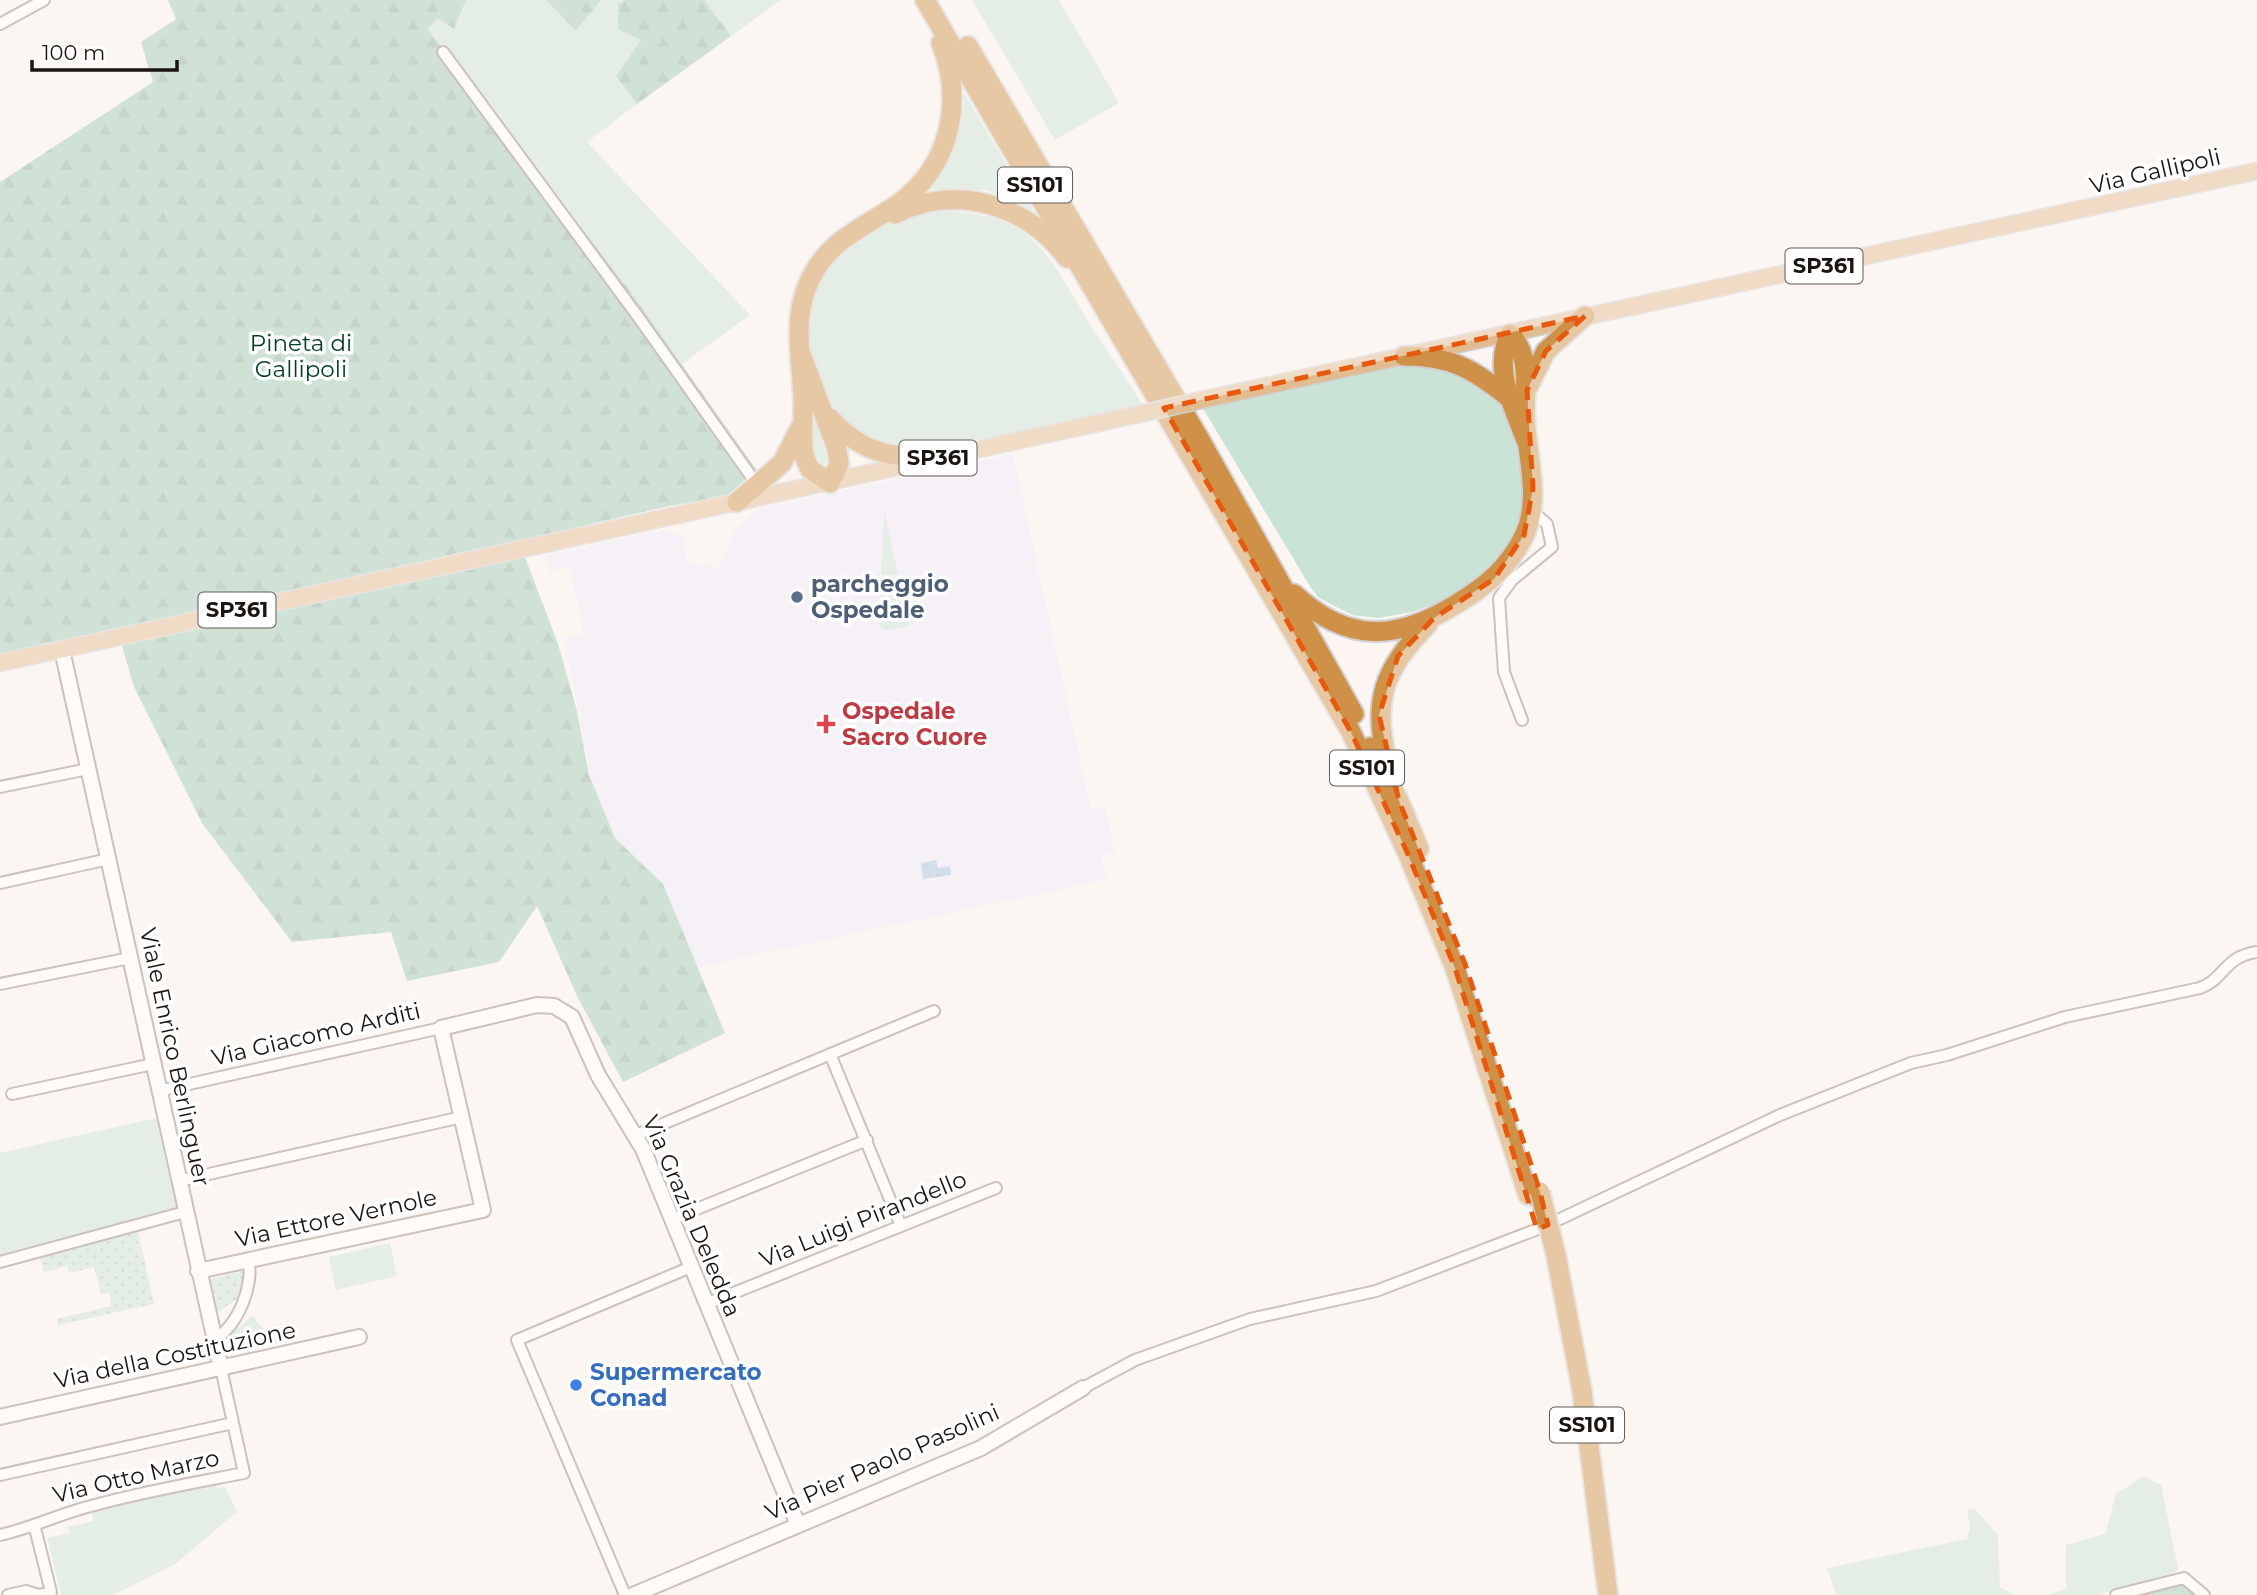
<svg xmlns="http://www.w3.org/2000/svg" width="2257" height="1595" font-family="Montserrat,sans-serif">
	<defs>
		<pattern id="forest-firs" width="22" height="20" patternUnits="userSpaceOnUse" patternTransform="scale(1.75)"><rect width="22" height="20" fill="#9cc9b2"/><path d="M5 1l3.5 6h-7zM16 11l3.5 6h-7z" fill="#86ac98"/></pattern>
		<pattern id="garden-dots" width="8" height="8" patternUnits="userSpaceOnUse" patternTransform="scale(1.75)"><rect width="8" height="8" fill="#c9e4d6"/><path d="M2 2h.1M6 6h.1" fill="none" stroke="#acc3b7" stroke-width="1.8" stroke-linecap="round"/></pattern>
		<pattern id="water-ripples" width="26" height="14" patternUnits="userSpaceOnUse" patternTransform="scale(1.75)"><rect width="26" height="14" fill="#a1c4e2"/><path d="M2 4q2-2 4 0t4 0M15 11q2-2 4 0t4 0" fill="none" stroke="#8aa8c1"/></pattern>
	</defs>
	<rect width="100%" height="100%" fill="#fcf5f2"/>
	<path fill="#edeafc" d="M1013,454L1091,810L1105,808L1115,853L1101,856L1106,880L634,981L622,939L564,637L584,635L570,567L549,572L545,555L668,529L684,537L686,560L702,566L708,561L709,566L719,569L734,531L758,509Z"/>
	<path fill="#c9e4d6" d="M466,0H546L576,31L601,0H626L618,4L642,39L616,76L637,104L587,142L750,315L682,364L532,162L428,28L437,18L454,29Z
		M704,0H781L731,36Z
		M972,0H1059L1119,103L1055,140Z
		M964,93L1033,210L986,190L930,189C952,159 965,132 964,93Z
		M919,211C1027,210 1039,236 1089,323C1106,351 1126,376 1142,404L940,449L890,451L839,421L811,375L805,326L821,273L839,253L858,239L900,215Z
		M1405,361H1428L1492,388L1514,423L1526,480L1521,522L1502,559L1452,598L1412,612L1379,618L1352,615L1319,598L1311,588L1202,407Z
		M812,412L828,460L824,465L815,455Z
		M884,513L885,514L898,575H881Z
		M899,576L904,601H881V577Z
		M881,602H904L910,626L884,630L880,626Z
		M156,1118L177,1210L0,1257V1153Z
		M390,1243L397,1276L336,1290L329,1257Z
		M253,1315C260,1331 274,1337 291,1335L292,1340L229,1356L225,1339Z
		M2144,1476L2161,1485L2178,1568L2176,1572L2099,1595H2046L2066,1589V1545L2105,1534L2116,1494Z
		M215,1482L217,1488L225,1487L237,1512L175,1564L113,1595H61L47,1538L70,1533L68,1527L94,1521L91,1510Z
		M1975,1509L1998,1535L2000,1587L2015,1595H1836L1827,1568L1967,1539L1970,1528L1967,1510Z"/>
	<path fill="url(#forest-firs)" d="M168,0H466L454,29L437,18L428,29L630,291L761,476L736,492L718,498L669,506L548,534L525,557L558,644L577,711L589,775L615,838L663,884L725,1033L623,1082L577,996L537,906L499,962L407,981L391,932L292,942L202,823L134,687L117,629L0,654V182L153,82L141,42L176,19Z
		M546,0H601L576,31Z
		M626,0H704L731,36L637,104L616,76L641,40L618,29V4Z
		M2182,1583L2200,1595H2128Z"/>
	<path fill="url(#garden-dots)" d="M138,1231L154,1304L58,1325L57,1319L111,1306L109,1293L101,1294L94,1267L69,1273L67,1266L44,1272L40,1257Z
		M246,1270L239,1298L218,1312L211,1279Z"/>
	<path fill="url(#water-ripples)" d="M936,860L938,868L950,866L951,875L923,879L921,863Z"/>
	<g fill="none" stroke-linecap="round" stroke-linejoin="round">
		<g stroke="#92817b" stroke-width="14">
			<path id="street" d="M0,24L44,0
				M443,52L639,318L758,486
				M1522,720L1504,672L1499,598L1512,580L1552,547L1547,524L1531,510
				M0,787L88,769
				M0,883L109,859
				M0,984L130,958
				M830,1054L901,1226
				M158,1091L441,1028
				M12,1094L153,1064
				M636,1135L934,1011
				M178,1181L462,1117
				M672,1219L867,1140
				M0,1262L185,1212
				M706,1304L996,1188
				M214,1339C237,1329 255,1283 248,1260
				M1083,1388L1135,1360L1250,1319L1376,1291L1543,1227L1780,1115L1911,1063L1947,1055L2065,1017L2200,988C2225,979 2223,957 2257,952
				M0,1475L233,1423
				M0,1535C32,1528 59,1514 91,1506C141,1492 193,1483 244,1473L221,1368
				M8,1595L26,1591L39,1595L51,1592L35,1528
				M625,1595L517,1340L691,1267
				M2116,1595L2184,1578L2204,1595"/>
		</g>
		<g stroke="#92817b" stroke-width="18">
			<path id="secondary" d="M62,650L221,1368
				M198,1271L483,1210L441,1028L537,1005L554,1006L572,1017L598,1075L643,1149L798,1525
				M0,1417L359,1337
				M633,1595L981,1448L1083,1388"/>
		</g>
		<g stroke="#d1d0d0" stroke-width="19">
			<path id="primary" d="M1206,399L2257,171
				M0,663L1135,415"/>
		</g>
		<g stroke="#d1d0d0" stroke-width="23">
			<path id="highway" d="M925,0L1351,732L1407,852L1455,968L1528,1195
				M968,46L1199,438L1354,714
				M895,214C956,183 1028,205 1067,258
				M801,354L837,449L839,464L830,483L810,469L804,456C801,436 804,417 803,397C801,352 790,310 816,269C835,237 870,224 898,204C951,166 964,101 941,43
				M1404,356C1451,356 1473,369 1508,397
				M1527,389L1546,351L1585,316
				M830,418C865,457 894,457 943,457
				M737,502L782,463L800,428
				M1294,594C1348,644 1398,641 1458,603C1486,586 1509,567 1524,536C1542,498 1526,454 1525,415C1525,387 1531,355 1510,334C1492,371 1514,406 1526,441
				M1371,747L1399,801L1419,849
				M1388,763C1371,702 1384,668 1428,624
				M1556,1255L1582,1391L1608,1595"/>
		</g>
		<use href="#street" stroke="#fff" stroke-width="10"/>
		<use href="#secondary" stroke="#fff" stroke-width="14"/>
		<use href="#primary" stroke="#e2bc91" stroke-width="16"/>
		<use href="#highway" stroke="#cf9048" stroke-width="19"/>
		<g stroke="#d1d0d0" stroke-width="19" stroke-linecap="butt">
			<path id="primary-bridge" d="M1135,415L1206,399"/>
		</g>
		<g stroke="#d1d0d0" stroke-width="23" stroke-linecap="butt">
			<path id="highway-bridge" d="M1540,1192L1556,1255"/>
		</g>
		<use href="#primary-bridge" stroke="#e2bc91" stroke-width="16"/>
		<use href="#highway-bridge" stroke="#cf9048" stroke-width="19"/>
	</g>
	<path d="M0 0H2257V1595H0ZM1585,316L1546,351L1527,390L1533,488L1524,535L1494,579L1434,618L1398,656L1379,715L1399,801L1465,964L1540,1192L1548,1225L1537,1229L1455,968L1407,852L1351,732L1164,408Z" fill="#fcf5f2" fill-opacity=".55" fill-rule="evenodd"/>
	<path fill="none" stroke="#e8590c" stroke-width="5" stroke-dasharray="14 9" stroke-linejoin="round" d="M1585,316L1546,351L1527,390L1533,488L1524,535L1494,579L1434,618L1398,656L1379,715L1399,801L1465,964L1540,1192L1548,1225L1537,1229L1455,968L1407,852L1351,732L1164,408Z"/>
	<circle fill="#5c6f8a" stroke="#fff" stroke-width="2.5" cx="797" cy="597" r="7"/>
	<path fill="#e0444e" stroke="#fff" stroke-width="2.5" d="M822.5 713.5h7v7h7v7h-7v7h-7v-7h-7v-7h7z"/>
	<circle fill="#3f7fe0" stroke="#fff" stroke-width="2.5" cx="576" cy="1385" r="7"/>
	<g text-anchor="middle" stroke-width="7" stroke-linejoin="round" paint-order="stroke">
		<g fill="#fff" stroke="#5f5b59" stroke-width="2">
			<rect x="998" y="167.5" width="74" height="35" rx="5"/>
			<rect x="1785.5" y="248.5" width="77" height="35" rx="5"/>
			<rect x="899.5" y="440.5" width="77" height="35" rx="5"/>
			<rect x="198.5" y="592.5" width="77" height="35" rx="5"/>
			<rect x="1330" y="750.5" width="74" height="35" rx="5"/>
			<rect x="1550" y="1407.5" width="74" height="35" rx="5"/>
		</g>
		<g font-size="21" font-weight="bold" fill="#1b1512">
			<text x="1035" y="192">SS101</text>
			<text x="1824" y="273">SP361</text>
			<text x="938" y="465">SP361</text>
			<text x="237" y="617">SP361</text>
			<text x="1367" y="775">SS101</text>
			<text x="1587" y="1432">SS101</text>
		</g>
		<g font-size="23" fill="#1b1512" stroke="#fff">
			<text transform="translate(2155 171) rotate(-13)" y="8">Via Gallipoli</text>
			<text transform="translate(316 1034) rotate(-13)" y="8">Via Giacomo Arditi</text>
			<text transform="translate(175 1057) rotate(78)" y="8">Viale Enrico Berlinguer</text>
			<text transform="translate(692 1216) rotate(67)" y="8">Via Grazia Deledda</text>
			<text transform="translate(336 1218) rotate(-12)" y="8">Via Ettore Vernole</text>
			<text transform="translate(863 1219) rotate(-22)" y="8">Via Luigi Pirandello</text>
			<text transform="translate(175 1355) rotate(-12)" y="8">Via della Costituzione</text>
			<text transform="translate(882 1462) rotate(-24)" y="8">Via Pier Paolo Pasolini</text>
			<text transform="translate(136 1476) rotate(-13)" y="8">Via Otto Marzo</text>
		</g>
		<g font-size="23" fill="#003c27" stroke="#fff">
			<text x="301" y="351">Pineta di<tspan x="301" dy="26">Gallipoli</tspan></text>
		</g>
		<g font-size="23" font-weight="bold" fill="#4e5e75" stroke="#fff" text-anchor="start">
			<text x="811" y="592">parcheggio<tspan x="811" dy="26">Ospedale</tspan></text>
		</g>
		<g font-size="23" font-weight="bold" fill="#be3a42" stroke="#fff" text-anchor="start">
			<text x="842" y="719">Ospedale<tspan x="842" dy="26">Sacro Cuore</tspan></text>
		</g>
		<g font-size="23" font-weight="bold" fill="#366cbe" stroke="#fff" text-anchor="start">
			<text x="590" y="1380">Supermercato<tspan x="590" dy="26">Conad</tspan></text>
		</g>
	</g>
	<path d="M32 60v10h145v-10" fill="none" stroke="#1b1512" stroke-width="3.5"/>
	<text x="42" y="60" font-size="21" fill="#1b1512" stroke="#ffffff" stroke-width="5" paint-order="stroke">100 m</text>
</svg>
